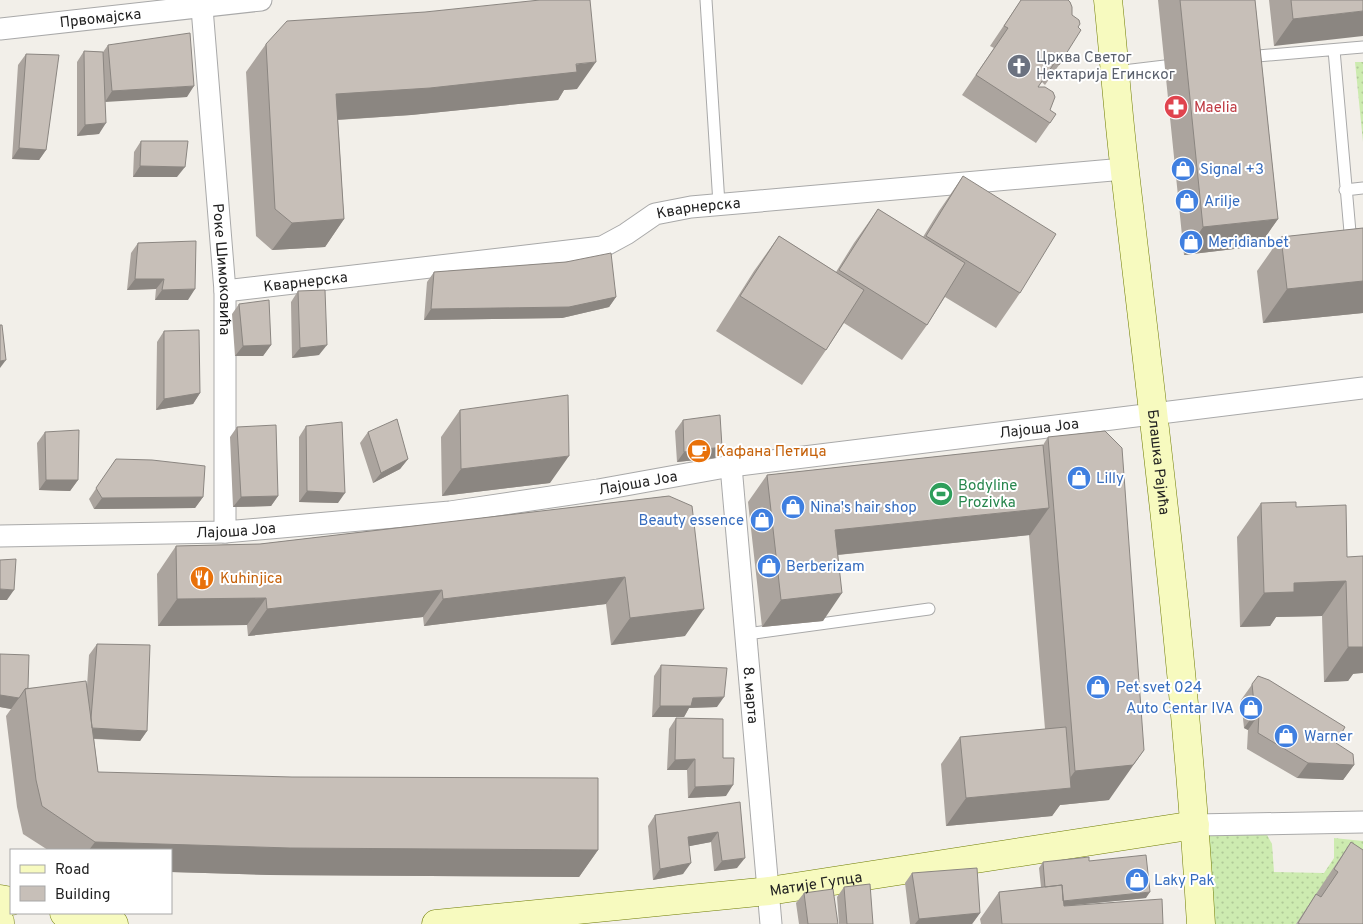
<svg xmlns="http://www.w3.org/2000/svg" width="1363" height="924" font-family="Overpass,sans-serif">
	<defs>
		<pattern id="grass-dots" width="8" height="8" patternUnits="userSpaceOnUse" patternTransform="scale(1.25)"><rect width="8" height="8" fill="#cdebb0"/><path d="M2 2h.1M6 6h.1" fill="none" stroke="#b0c997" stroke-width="1.8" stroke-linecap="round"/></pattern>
	</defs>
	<rect width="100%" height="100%" fill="#f2efe9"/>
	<path fill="url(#grass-dots)" d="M1355,62H1363V142Z
		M1261,824L1272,844L1274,872L1324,873L1334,858V838L1363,841V896L1315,897L1296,924H1201L1195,825Z"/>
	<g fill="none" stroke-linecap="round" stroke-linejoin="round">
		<g stroke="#a9a9a9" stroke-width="13">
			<path id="lane" d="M706,0L719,204
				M1334,50L1350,232L1363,239
				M1246,57L1363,47
				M1115,72L1165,66
				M1345,190L1363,188
				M747,634L929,609"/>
		</g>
		<g stroke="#a9a9a9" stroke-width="23">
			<g id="street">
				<path id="s1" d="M202,8L225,291V532"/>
				<path id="s2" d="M0,29L261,0"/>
				<path id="s3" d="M225,291L602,247L626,234L655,214L691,207L1124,169"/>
				<path id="s4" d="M731,466L771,924"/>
				<path id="s5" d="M0,536L225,532L450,512L598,490L731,466L1363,388"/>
				<path d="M1195,825L1363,822"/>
			</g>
		</g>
		<g stroke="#707d05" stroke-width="29">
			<g id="secondary">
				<path id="s6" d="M1108,0C1114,57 1118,115 1125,172C1154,422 1186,672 1201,924"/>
				<path d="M0,899L11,901"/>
				<path d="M64,913L114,924"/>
				<path d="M0,922V924"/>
				<path id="s7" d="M436,924L769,891L1195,825"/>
			</g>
		</g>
		<use href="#lane" stroke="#fff" stroke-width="11"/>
		<use href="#street" stroke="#fff" stroke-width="21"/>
		<use href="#secondary" stroke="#f7fabf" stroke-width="28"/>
	</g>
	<path fill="#aba49e" d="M1021,0L1059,65L1045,85L1042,82L1038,87L1050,123L1036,143L962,95L994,48L990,46Z
		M1158,0H1255L1278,219L1259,246L1184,255Z
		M1269,0H1363L1274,46Z
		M425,12L577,89L564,90L558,100L411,115L338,120L344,219L325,247L272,250L256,236L246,72L266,44Z
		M108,45L187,97L105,101L99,134L77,136V62L84,51L103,52Z
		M26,54L46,150L39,160L12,159L18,65Z
		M141,141L177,177H133L134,152Z
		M963,176L1020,293L996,328L945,297L927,325L902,360L844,323L826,350L802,385L716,331L754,271L779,236L836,272L854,243L878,209L923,237L939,211Z
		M1363,228V313L1263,323L1257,271L1281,237Z
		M138,243L188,300H155L156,289L127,290L131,253Z
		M566,262L616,297L609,307L562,318L424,320L427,282L434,272Z
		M298,291L319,355L292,358L291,302Z
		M239,304L271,345L263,356H235L232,314Z
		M164,331L200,393L193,404L156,410L157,342Z
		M460,410L550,483L442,496L441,437Z
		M683,420L715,458L677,462L675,431Z
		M306,426L338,503L299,502V437Z
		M237,427L278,496L271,506L233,507L230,437Z
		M45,432L78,480L70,491L39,490L37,443Z
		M368,432L408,459L400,469L373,483L360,443Z
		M1048,437L1109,800L1060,805L1052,816L946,826L941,764L960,737L1045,729L1029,535L838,555L823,621L762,627L748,502L767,475L1043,445Z
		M116,459L203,497L195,508L94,509L89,499Z
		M669,496L685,636L611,645L606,604L424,626L423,617L248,636L247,625L158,626L157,574L176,546L260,544Z
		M1261,503L1296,507L1347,557L1353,674L1348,681L1324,682L1322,616L1276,617L1270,626L1240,627L1237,537Z
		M97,644L147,731L140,741L94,739L98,772L598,850L579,877L270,875L171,872V850H48L23,834L17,807L6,716L11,709L0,707V654L28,688L87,686L89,655Z
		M661,665L717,707L689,708L684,717H652L654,676Z
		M1258,676L1336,743L1354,765L1343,780L1297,778L1247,749L1248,730L1244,728L1241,700Z
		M676,718L723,758L726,796L688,798L687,770H667L669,729Z
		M740,802L737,868L714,871L711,842L689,846L683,874L653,880L648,826L655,815Z
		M1351,842L1363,924H1296L1332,870Z
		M1043,862L1146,898L1074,905L1163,924H981L980,919L999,892L1041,887L1039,868Z
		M912,873L980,913L972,924H910L905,883Z
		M844,887L873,924H839L837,897Z
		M804,893L838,924H799L796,903Z"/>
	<path fill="#8b8681" d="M1363,11V36L1274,46L1293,19Z
		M596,62L577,89L564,90L558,100L411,115L317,121L336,94Z
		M194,86L187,97L105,102L112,91Z
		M106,123L99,134L77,136L85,125Z
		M19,148L46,150L39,160L12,159Z
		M140,166L185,167L177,177H133Z
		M344,219L325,247L272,250L292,223Z
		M1278,219L1259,246L1184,255L1203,227Z
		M135,279H164L156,289L127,290Z
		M1363,281V313L1263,323L1287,289Z
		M195,289L188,300H155L162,290Z
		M616,297L609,307L562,318L424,320L431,309Z
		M271,345L263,356H235L243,346Z
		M327,345L319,355L292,358L300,348Z
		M6,360L0,368V361Z
		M200,393L193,404L156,410L164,399Z
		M722,447L715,458L677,462L684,452Z
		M569,456L550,483L442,496L461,469Z
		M408,459L400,469L373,483L381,473Z
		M46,480H78L70,491L39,490Z
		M307,491L345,493L338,503L299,502Z
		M278,496L271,506L233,507L241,497Z
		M203,497L195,508L94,509L102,498Z
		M1049,508L1030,535L816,557L835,530Z
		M625,577L606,604L424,626L443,599Z
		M1346,581L1322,616L1276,617L1270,626L1240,627L1264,593L1294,583Z
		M0,589L14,590L7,600H0Z
		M442,590L423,617L248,636L267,609Z
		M842,593L823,621L762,627L781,600Z
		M266,598L247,625L158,626L177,599Z
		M704,609L685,636L611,645L630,618Z
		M1348,647H1363V673L1353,674L1348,681L1324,682Z
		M0,695L19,698L11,709L0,707Z
		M724,697L717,707L689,708L684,717H652L660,706L693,698Z
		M1255,713L1259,714L1248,730L1244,728Z
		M90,728L147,731L140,741L83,738Z
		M1144,750L1109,800L1060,805L1052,816L946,826L966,798L1062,789L1075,771Z
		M695,759L687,770H667L675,760Z
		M1308,763L1354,765L1343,780L1297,778Z
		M733,785L726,796L688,798L695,787Z
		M718,832L711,842L680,848L688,837Z
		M95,842L598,850L579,877L270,875L171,872V850H89Z
		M745,858L737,868L714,871L722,861Z
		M691,863L683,874L653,880L660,869Z
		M1150,892L1146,898L1043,908L1047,903Z
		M980,913L972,924H915L919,919Z"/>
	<path fill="#c7bfb8" stroke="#8b8681" d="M540,0H590L596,62L576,64L577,72L430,88L336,94L344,219L292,223L275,209L266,44L287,21L425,12Z
		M1021,0H1068L1070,2L1072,7V15L1079,20L1080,24L1078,27L1081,30L1059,65L1055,62L1038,87H1045L1053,92L1055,97L1050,110L1056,114L1050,123L976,75L1008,28L1004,26Z
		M1180,0H1255L1278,219L1203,227Z
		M1291,0H1363V11L1293,19Z
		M190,33L194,86L112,91L108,45Z
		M84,51L103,52L106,123L85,125Z
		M26,54L59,55L46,150L19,148Z
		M141,141H188L185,167L140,166Z
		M963,176L1056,234L1020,293L926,236Z
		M878,209L965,263L927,325L839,270Z
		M1363,228V281L1287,289L1281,237Z
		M779,236L864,290L826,350L740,296Z
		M196,241L195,289L162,290L164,279H135L138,243Z
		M611,253L616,297L569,307L431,309L434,272L566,262Z
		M325,290L327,345L300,348L298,291Z
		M269,300L271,345L243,346L239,304Z
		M0,325H2L6,360L0,361Z
		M199,330L200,393L164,399V331Z
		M568,395L569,456L461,469L460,410Z
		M720,415L722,447L684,452L683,420Z
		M397,419L408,459L381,473L368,432Z
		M342,422L345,493L307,491L306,426Z
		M276,425L278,496L241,497L237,427Z
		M79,430L78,480H46L45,432Z
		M1105,431L1122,448L1144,750L1133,765L1075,771L1048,437Z
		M1043,445L1049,508L835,530L842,593L781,600L767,475Z
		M116,459L152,460L205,466L203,497L102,498L96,488Z
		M669,496L692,506L704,609L630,618L625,577L443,599L442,590L267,609L266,598L177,599L176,546L260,544Z
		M1296,502V507L1346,505L1347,557L1363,556V647H1348L1346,581L1294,583V592L1264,593L1261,503Z
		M16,559L14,590L0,589V560Z
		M97,644L150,645L147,731L92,728L91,718Z
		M0,654L29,655L28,688L25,689L19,698L0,695Z
		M661,665L727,668L724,697L693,698L691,706H660Z
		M1258,676L1269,680L1345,727L1336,743L1353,754L1354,765L1308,763L1258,733L1259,714L1255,713L1252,684Z
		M86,681L98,772L292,777L598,778V850L290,848L95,842L42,806L36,780L25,689Z
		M676,718L723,719V758H734L733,785L695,787V759L675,760Z
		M1066,727L1071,788L966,798L960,737Z
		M740,802L745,858L722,861L718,832L688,837L691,863L660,869L655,815Z
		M1351,842L1363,850V924H1300L1298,923L1316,894L1321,897L1338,872L1334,869Z
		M1146,855L1150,892L1063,901L1062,885L1045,887L1043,862L1089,857V861Z
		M977,868L980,913L919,919L912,873Z
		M870,884L873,924H847L844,887Z
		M1062,885L1064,906L1162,899L1163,924H1002L999,892Z
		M833,889L838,924H808L804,893Z"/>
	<defs>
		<g id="church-disc" transform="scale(1.25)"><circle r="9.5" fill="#6b7280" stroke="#fff"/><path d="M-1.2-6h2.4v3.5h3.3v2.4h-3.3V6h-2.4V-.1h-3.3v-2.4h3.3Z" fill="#fff"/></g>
		<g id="pharmacy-disc" transform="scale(1.25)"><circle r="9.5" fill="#e0444e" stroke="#fff"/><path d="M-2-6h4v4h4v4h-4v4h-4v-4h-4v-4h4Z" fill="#fff"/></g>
		<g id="shop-disc" transform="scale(1.25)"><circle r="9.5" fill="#3f7fe0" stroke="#fff"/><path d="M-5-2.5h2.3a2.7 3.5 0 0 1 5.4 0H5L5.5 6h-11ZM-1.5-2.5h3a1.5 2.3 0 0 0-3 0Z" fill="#fff"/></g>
		<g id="cafe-disc" transform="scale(1.25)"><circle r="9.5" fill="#e8710a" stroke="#fff"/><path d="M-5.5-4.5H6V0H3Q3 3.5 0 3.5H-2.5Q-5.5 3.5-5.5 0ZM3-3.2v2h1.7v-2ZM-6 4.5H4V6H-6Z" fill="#fff"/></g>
		<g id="stadium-disc" transform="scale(1.25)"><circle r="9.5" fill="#2e9e5b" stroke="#fff"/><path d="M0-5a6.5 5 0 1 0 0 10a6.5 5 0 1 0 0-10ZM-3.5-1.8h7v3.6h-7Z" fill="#fff"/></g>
		<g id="restaurant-disc" transform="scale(1.25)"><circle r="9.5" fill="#e8710a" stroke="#fff"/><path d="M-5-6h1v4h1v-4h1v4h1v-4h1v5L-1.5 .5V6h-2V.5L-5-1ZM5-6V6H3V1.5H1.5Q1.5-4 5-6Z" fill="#fff"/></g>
	</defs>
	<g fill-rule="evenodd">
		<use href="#church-disc" x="1019" y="66"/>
		<use href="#pharmacy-disc" x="1176" y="107"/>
		<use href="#shop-disc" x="1183" y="169"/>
		<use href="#shop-disc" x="1187" y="201"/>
		<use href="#shop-disc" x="1191" y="242"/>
		<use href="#cafe-disc" x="699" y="451"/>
		<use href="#shop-disc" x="1079" y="478"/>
		<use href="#stadium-disc" x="941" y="494"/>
		<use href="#shop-disc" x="793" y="507"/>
		<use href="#shop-disc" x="762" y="520"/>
		<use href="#shop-disc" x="769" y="566"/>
		<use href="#restaurant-disc" x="202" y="578"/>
		<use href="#shop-disc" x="1098" y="687"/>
		<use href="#shop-disc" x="1251" y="708"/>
		<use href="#shop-disc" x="1286" y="736"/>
		<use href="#shop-disc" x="1137" y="880"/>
	</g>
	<g text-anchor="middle" stroke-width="4" stroke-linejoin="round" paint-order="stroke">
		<g font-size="15" fill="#222" stroke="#fff">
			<text dy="5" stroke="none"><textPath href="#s2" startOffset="101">Првомајска</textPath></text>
			<text dy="5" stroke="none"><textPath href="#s3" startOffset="486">Кварнерска</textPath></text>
			<text dy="5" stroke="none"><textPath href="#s1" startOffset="262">Роке Шимоковића</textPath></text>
			<text dy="5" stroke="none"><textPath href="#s3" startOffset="81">Кварнерска</textPath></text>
			<text dy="5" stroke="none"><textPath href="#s5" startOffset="1046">Лајоша Јоа</textPath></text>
			<text dy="5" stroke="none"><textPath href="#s6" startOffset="465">Блашка Рајића</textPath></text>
			<text dy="5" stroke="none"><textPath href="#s5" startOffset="641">Лајоша Јоа</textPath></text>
			<text dy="5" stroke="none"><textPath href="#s5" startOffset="236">Лајоша Јоа</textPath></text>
			<text dy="5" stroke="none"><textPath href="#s4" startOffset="230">8. марта</textPath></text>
			<text dy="5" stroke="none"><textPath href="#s7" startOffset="382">Матије Гупца</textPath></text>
		</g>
		<g font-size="15" fill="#5b616d" stroke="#fff" text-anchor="start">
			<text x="1036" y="62">Црква Светог<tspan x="1036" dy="17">Нектарија Егинског</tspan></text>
		</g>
		<g font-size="15" fill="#be3a42" stroke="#fff" text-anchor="start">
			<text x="1194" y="112">Maelia</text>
		</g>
		<g font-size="15" fill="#366cbe" stroke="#fff" text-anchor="start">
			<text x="1200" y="174">Signal +3</text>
			<text x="1204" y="206">Arilje</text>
			<text x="1208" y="247">Meridianbet</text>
			<text x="1096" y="483">Lilly</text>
			<text x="810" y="512">Nina's hair shop</text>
			<text x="744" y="525" text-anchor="end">Beauty essence</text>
			<text x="786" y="571">Berberizam</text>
			<text x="1116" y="692">Pet svet 024</text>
			<text x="1234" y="713" text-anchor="end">Auto Centar IVA</text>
			<text x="1304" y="741">Warner</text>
			<text x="1154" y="885">Laky Pak</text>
		</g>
		<g font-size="15" fill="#c56008" stroke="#fff" text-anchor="start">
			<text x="716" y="456">Кафана Петица</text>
			<text x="220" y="583">Kuhinjica</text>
		</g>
		<g font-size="15" fill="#27864d" stroke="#fff" text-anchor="start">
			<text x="958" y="490">Bodyline<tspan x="958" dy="17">Prozivka</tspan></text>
		</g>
	</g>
	<rect x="10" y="849" width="162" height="65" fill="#ffffff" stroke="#a7a7a7"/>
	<rect x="20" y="865" width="25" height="8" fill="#f7fabf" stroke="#a7a7a7"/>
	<text x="55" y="874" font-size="15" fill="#222222">Road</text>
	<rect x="20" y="886" width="25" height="15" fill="#c7bfb8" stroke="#a7a7a7"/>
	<text x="55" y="899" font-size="15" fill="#222222">Building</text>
</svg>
